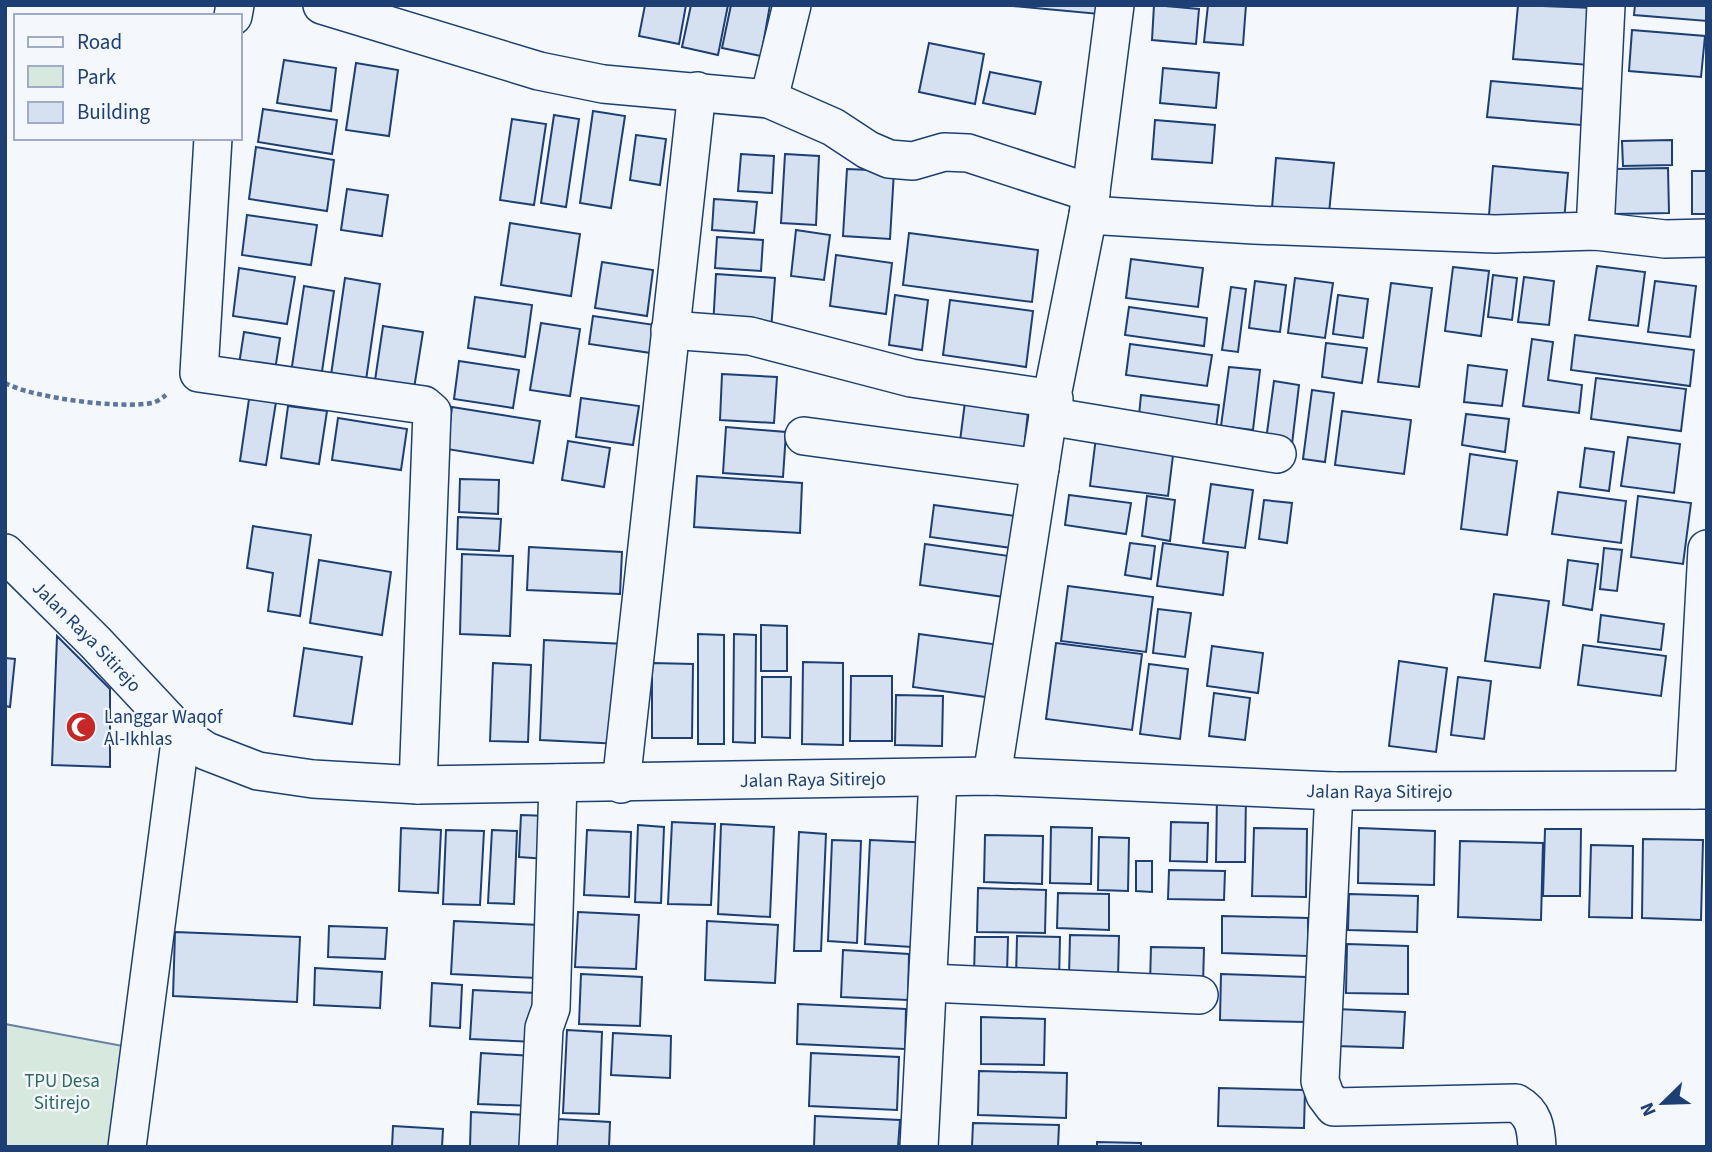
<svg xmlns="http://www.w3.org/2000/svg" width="1712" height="1152" font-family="'Source Sans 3',sans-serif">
	<rect width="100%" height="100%" fill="#f4f7fb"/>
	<path fill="#d7e8df" stroke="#687fa3" stroke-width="2" d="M5,1024L123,1046L110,1147H5Z"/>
	<path fill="#d5e0f0" stroke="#1d3f73" stroke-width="2" d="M645,5H686L679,44L639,36Z
		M691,5H728L718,55L682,47Z
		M731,5H770L761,56L722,48Z
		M1002,5H1099V14Z
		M1154,5L1199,9L1196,44L1152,40Z
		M1208,5H1246L1243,45L1204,42Z
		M1518,5L1594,8L1589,65L1513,59Z
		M1635,5H1707V21L1634,15Z
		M1632,30L1705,36L1701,77L1629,71Z
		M929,43L984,54L975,104L919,92Z
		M284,60L336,68L331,111L277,103Z
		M356,63L398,70L389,136L346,130Z
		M1163,68L1219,73L1216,108L1160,103Z
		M990,72L1041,82L1035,114L983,103Z
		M1491,81L1584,89L1581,125L1487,117Z
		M263,109L337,120L332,154L258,142Z
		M593,111L625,116L611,208L580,203Z
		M554,115L579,119L566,207L541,203Z
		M512,119L546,124L534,205L500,200Z
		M1155,120L1215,125L1212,163L1152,159Z
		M636,135L666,139L660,185L630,180Z
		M1672,140V165L1623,166L1622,141Z
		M256,147L334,160L327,211L249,199Z
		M741,154L774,156L772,193L738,191Z
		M785,154L819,156L816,225L781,223Z
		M1276,158L1334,163L1329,213L1272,208Z
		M1493,166L1568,173L1564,222L1489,215Z
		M1668,168L1669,213L1614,214L1613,169Z
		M847,169L894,171L890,239L843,236Z
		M1692,171H1707V214H1692Z
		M347,189L388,195L382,236L341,230Z
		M714,199L757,202L754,233L712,230Z
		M247,215L317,225L311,265L242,255Z
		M510,223L580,234L571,296L501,285Z
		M796,230L830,235L824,280L791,276Z
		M909,233L1038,250L1032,302L903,285Z
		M717,237L763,240L761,271L715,268Z
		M836,255L892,263L886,314L830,306Z
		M1131,259L1203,268L1198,307L1126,298Z
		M602,262L653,270L647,316L595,308Z
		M1597,266L1645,272L1638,326L1589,320Z
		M1453,267L1489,271L1481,336L1445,331Z
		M239,268L295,277L287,324L233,316Z
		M716,274L775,278L771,330L713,327Z
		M1493,275L1517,278L1512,320L1488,317Z
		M1524,277L1554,281L1549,325L1518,322Z
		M345,278L380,284L365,387L330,382Z
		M1295,278L1333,283L1325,338L1288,333Z
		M1255,281L1286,285L1280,332L1249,328Z
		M1655,281L1696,286L1690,337L1648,332Z
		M1391,283L1432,288L1419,387L1378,382Z
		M304,286L334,291L321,378L291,373Z
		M1231,287L1246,289L1238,352L1222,350Z
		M895,295L928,300L922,350L889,345Z
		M1338,295L1368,299L1363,338L1333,334Z
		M475,297L532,305L525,357L468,348Z
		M950,300L1033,311L1026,367L943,355Z
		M1129,307L1207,318L1204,346L1125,335Z
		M593,316L655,325L651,353L589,344Z
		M541,323L580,329L570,396L530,390Z
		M383,326L423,332L412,401L373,394Z
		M244,332L280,338L274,377L238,371Z
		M1575,335L1694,350L1690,386L1571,370Z
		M1532,339L1553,342L1548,380L1582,385L1579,413L1523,406Z
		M1326,343L1367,348L1362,383L1322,377Z
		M1130,344L1212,355L1207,386L1126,375Z
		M459,361L519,370L513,408L454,399Z
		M1468,365L1507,370L1502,406L1464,402Z
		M1229,367L1260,370L1253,430L1221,426Z
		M722,374L777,377L774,423L720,420Z
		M1596,378L1686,389L1681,431L1591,419Z
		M1274,381L1299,385L1292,444L1266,440Z
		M1312,390L1334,393L1325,462L1303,459Z
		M966,394L1029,403L1023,457L959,449Z
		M1141,395L1219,405L1215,436L1138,426Z
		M581,398L639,406L633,445L576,437Z
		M249,399L276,402L266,465L240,461Z
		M288,406L327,411L319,464L281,458Z
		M452,407L540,421L533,463L447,449Z
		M1342,411L1411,420L1404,474L1335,465Z
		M1466,414L1509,419L1505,452L1462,445Z
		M338,418L407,429L401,470L332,460Z
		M726,427L786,432L783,477L723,473Z
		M1096,437L1174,447L1168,496L1090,486Z
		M1628,437L1680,444L1674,493L1621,486Z
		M568,441L610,448L604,487L562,480Z
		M1585,448L1614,452L1609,491L1580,487Z
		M1470,454L1517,461L1507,535L1461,529Z
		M697,476L802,483L800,533L694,527Z
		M460,479L499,480L498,514L459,512Z
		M1211,484L1253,490L1245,548L1203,543Z
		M1558,492L1626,501L1621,543L1552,534Z
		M1069,495L1131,503L1126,534L1065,525Z
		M1147,496L1175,500L1170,541L1142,536Z
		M1638,496L1691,503L1683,564L1631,557Z
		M1264,500L1292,503L1287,543L1259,539Z
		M934,505L1016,516L1012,548L930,537Z
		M458,517L501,519L499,551L457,549Z
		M253,526L311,535L300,616L268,611L273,573L247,568Z
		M1130,543L1155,546L1151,579L1125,575Z
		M1163,543L1228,552L1223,595L1157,586Z
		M925,544L1009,556L1004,597L920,585Z
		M529,547L622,552L620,594L527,590Z
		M1604,548L1622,550L1617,591L1600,589Z
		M462,554L513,556L510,636L460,634Z
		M319,560L391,572L382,635L310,623Z
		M1568,560L1598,564L1592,610L1563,605Z
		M1068,586L1153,597L1146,652L1061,641Z
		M1494,594L1549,601L1540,668L1485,661Z
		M1158,609L1191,613L1185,657L1153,653Z
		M1601,615L1664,624L1661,650L1598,642Z
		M761,625L787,626V671H761Z
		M698,634L724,635V744H698Z
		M734,634L756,635L755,743L733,742Z
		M919,634L1000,645L993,698L913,687Z
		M57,636L110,689V767L52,765Z
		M544,640L625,644L621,744L540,740Z
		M1056,643L1142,654L1132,730L1046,719Z
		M1583,645L1666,656L1661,696L1578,685Z
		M1212,646L1263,653L1258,693L1207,686Z
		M304,648L362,657L352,724L294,716Z
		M5,658L15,659L10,707L5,706Z
		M1399,661L1447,668L1436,752L1389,746Z
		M803,662L843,663V745L802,744Z
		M493,663L531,665L528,742L490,741Z
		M652,663L693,664L692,738H652Z
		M1149,664L1188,669L1180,739L1140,734Z
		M851,676H892V741H850Z
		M762,677H791L790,738L762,737Z
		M1458,677L1491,681L1484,739L1451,735Z
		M1214,693L1250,698L1245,740L1209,736Z
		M896,695L943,696L942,746L895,745Z
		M1217,794H1246L1245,862H1216Z
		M521,815L548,816L547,859L519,857Z
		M672,822L715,824L711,905L668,904Z
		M1171,822L1208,823L1207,862L1170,861Z
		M721,824L774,827L770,917L718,914Z
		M638,825L664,827L661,903L635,902Z
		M1051,827L1092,828L1091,884L1050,883Z
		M401,828L441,830L438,893L399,891Z
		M1254,828L1307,829L1306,897L1252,896Z
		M1359,828L1435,831L1434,885L1358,883Z
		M1545,829H1581L1580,896H1543Z
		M446,830L484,831L480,905L443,904Z
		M492,830L517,831L514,904L488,903Z
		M587,830L631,832L629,897L584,895Z
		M799,832L826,834L821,951H794Z
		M985,835L1043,836L1042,884L984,882Z
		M1099,837L1129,838L1128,891L1098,890Z
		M1643,839L1703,840L1701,920L1642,918Z
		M832,840L861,841L857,943L828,941Z
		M870,840L933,843L928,948L865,944Z
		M1460,841L1543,843L1541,920L1458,917Z
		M1591,845L1633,846L1632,918L1589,917Z
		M1136,861H1152V892L1136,891Z
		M1169,870L1225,871L1224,900L1168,899Z
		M978,888L1046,890L1045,933L977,932Z
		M1058,893L1109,894V930L1057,928Z
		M1349,894L1418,896L1417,932L1348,930Z
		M578,912L639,915L636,969L575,967Z
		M1222,916L1308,918V956L1222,953Z
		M454,921L540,925L537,978L451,974Z
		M707,921L778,925L775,983L705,980Z
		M329,926L387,928L385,959L328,957Z
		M175,932L300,937L297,1002L173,996Z
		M1070,935L1119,936L1118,977L1069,976Z
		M1017,936L1060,937L1059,980L1016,979Z
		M975,937H1008L1007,974H974Z
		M1347,944L1408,946V994L1346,993Z
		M1151,947L1204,948L1203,985L1150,983Z
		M843,950L909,954L908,1000L841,997Z
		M315,968L382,972L380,1008L314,1005Z
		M581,974L642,977L640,1026L579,1024Z
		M1221,974L1307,977L1306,1022L1220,1020Z
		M432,983L462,985L460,1028L430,1026Z
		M473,990L537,993L535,1042L470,1039Z
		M798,1004L906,1009L905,1049L797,1044Z
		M1336,1009L1405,1012L1403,1048L1335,1046Z
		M981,1017L1045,1019L1044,1065L981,1064Z
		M567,1030L602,1032L599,1114L563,1113Z
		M613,1033L671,1036L670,1078L611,1075Z
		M481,1053L534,1056L532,1106L478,1104Z
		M811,1053L899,1057L897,1110L809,1106Z
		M979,1071L1067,1073L1066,1118L978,1115Z
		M1219,1088L1305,1090L1304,1128L1218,1126Z
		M471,1112L528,1115L527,1147H470Z
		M815,1116L900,1120L898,1147H814Z
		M557,1119L610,1122L609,1147H556Z
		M973,1123L1059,1125L1058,1147H972Z
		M393,1126L443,1129L442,1147H392Z
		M1097,1142L1141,1143V1147H1097Z"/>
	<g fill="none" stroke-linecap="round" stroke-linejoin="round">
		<g stroke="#1d3f73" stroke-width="40">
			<g id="street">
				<path d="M322,5L539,71L603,84L769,99L833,127L868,150L889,159L913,161L944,152L968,153L1091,193"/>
				<path d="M233,16L235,5"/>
				<path d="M769,99L792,5"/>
				<path d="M213,138L199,373L424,405L432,412L418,785"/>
				<path d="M1088,215L1254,225L1495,234L1595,231L1665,239L1707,238"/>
				<path d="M1595,231L1606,5"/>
				<path d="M670,330L750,336L911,378L1054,399"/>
				<path d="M1048,416L1277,454"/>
				<path d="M804,436L1040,468"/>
				<path id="s1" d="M5,553L95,642L181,734L206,751L258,771L313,779L418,785L992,776L1334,791L1707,790"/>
				<path d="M992,776L1048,416L1088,215L1115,5"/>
				<path d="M621,784L697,91"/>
				<path d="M1694,790L1707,549"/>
				<path d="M1334,791L1320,1081L1325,1095L1334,1107L1516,1103C1534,1113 1536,1128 1537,1147"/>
				<path d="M929,983L1199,995"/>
				<path d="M127,1147L181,734"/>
				<path d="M538,1147L544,1028L551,1008L558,783"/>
				<path d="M919,1147L938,778"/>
			</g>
		</g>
		<path stroke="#5e769c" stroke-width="4.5" stroke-dasharray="5 3.5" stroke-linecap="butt" d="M5,383C33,398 120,409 152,403C157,402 162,398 166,395"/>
		<use href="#street" stroke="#f4f7fb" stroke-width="37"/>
	</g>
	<defs>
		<g id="mosque-disc" transform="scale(1.575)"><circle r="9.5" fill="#c62828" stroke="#f4f7fb"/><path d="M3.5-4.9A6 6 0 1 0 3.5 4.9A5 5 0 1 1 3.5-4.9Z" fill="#fff"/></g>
	</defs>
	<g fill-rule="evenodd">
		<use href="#mosque-disc" x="81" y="727"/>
	</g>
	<g text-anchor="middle" stroke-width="5" stroke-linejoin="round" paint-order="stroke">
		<g font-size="19" fill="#1d3f73" stroke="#f4f7fb">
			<text dy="7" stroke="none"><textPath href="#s1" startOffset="117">Jalan Raya Sitirejo</textPath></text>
			<text dy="7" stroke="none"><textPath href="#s1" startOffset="894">Jalan Raya Sitirejo</textPath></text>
			<text dy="7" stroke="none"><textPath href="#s1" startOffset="1461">Jalan Raya Sitirejo</textPath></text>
		</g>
		<g font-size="19" fill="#1d3f73" stroke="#f4f7fb" text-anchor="start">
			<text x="104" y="723">Langgar Waqof<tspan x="104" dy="22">Al-Ikhlas</tspan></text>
		</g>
		<g font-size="19" fill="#2c6c60" stroke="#f4f7fb">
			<text x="62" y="1087">TPU Desa<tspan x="62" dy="22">Sitirejo</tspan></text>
		</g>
	</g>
	<rect width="1712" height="1152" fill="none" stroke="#1d3f73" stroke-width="14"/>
	<rect x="14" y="14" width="228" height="126" fill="#f4f7fb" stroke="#9eadc5" stroke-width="2"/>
	<rect x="28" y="37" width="35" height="10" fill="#f4f7fb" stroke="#9eadc5" stroke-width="2"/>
	<text x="77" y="49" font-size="21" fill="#1d3f73">Road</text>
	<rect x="28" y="66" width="35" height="21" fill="#d7e8df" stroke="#9eadc5" stroke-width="2"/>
	<text x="77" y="84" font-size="21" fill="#1d3f73">Park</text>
	<rect x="28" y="102" width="35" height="21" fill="#d5e0f0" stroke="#9eadc5" stroke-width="2"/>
	<text x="77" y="119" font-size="21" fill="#1d3f73">Building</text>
	<g transform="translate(1663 1103) rotate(247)" stroke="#f4f7fb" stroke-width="5" paint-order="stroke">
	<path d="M0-5L12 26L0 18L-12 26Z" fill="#1d3f73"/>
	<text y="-10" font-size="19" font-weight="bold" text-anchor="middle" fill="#1d3f73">N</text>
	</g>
</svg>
